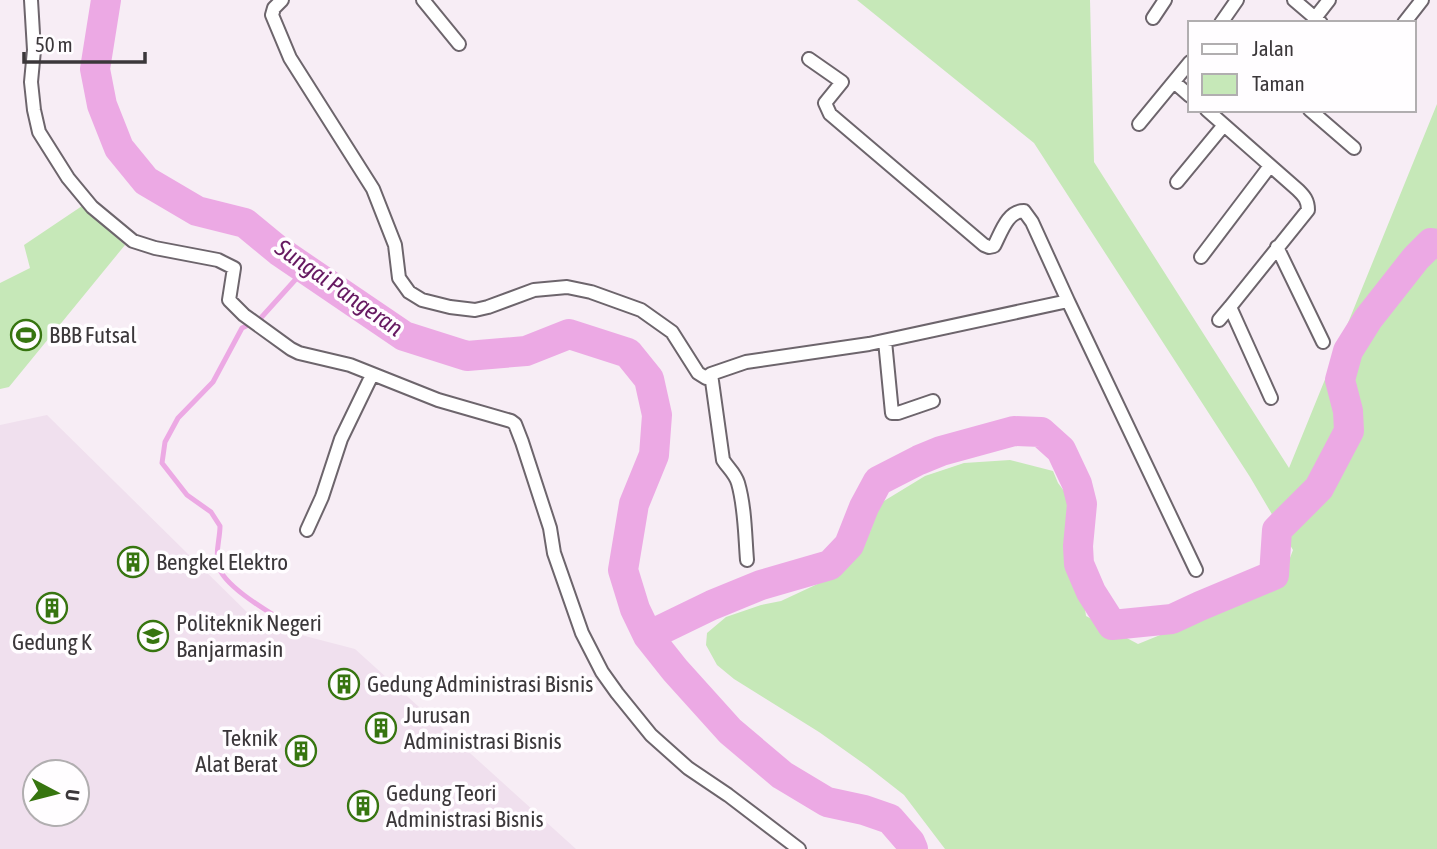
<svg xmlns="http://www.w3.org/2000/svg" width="1437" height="849" font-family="'Asap Condensed',sans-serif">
	<rect width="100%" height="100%" fill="#f7edf5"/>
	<path fill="#f0e0ee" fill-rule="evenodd" d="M47,415L259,624L355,649L576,849H0V425ZM35,772H77V814H35Z"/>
	<path fill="#c6e8b8" d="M857,0H1090L1094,162L1289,468L1437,104V849H945L904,795L867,766L819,732L734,679L717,665L706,645L707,633L726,617L761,605L781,601L839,574L870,532L879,504L925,476L964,463L1010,460L1053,471L1058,483L1070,499L1086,616L1138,644L1279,587L1293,550L1250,477L1034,143Z
		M82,206L125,245L9,387L0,389V283L30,268L24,245Z"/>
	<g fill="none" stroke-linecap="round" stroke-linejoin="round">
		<path stroke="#eca9e4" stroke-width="5" d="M293,627C274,615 223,587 218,565C215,552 220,539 220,526L211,512L187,495L162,463L165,442L178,418L213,382L242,328L259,320L305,269"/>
		<path stroke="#eca9e4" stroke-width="30" d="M106,0L95,69L102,105L119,148L146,181L197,211L245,223L279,251L404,336L467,356L526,351L569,334L628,353L649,379L657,415L654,455L634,504L623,570L635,609L648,636L675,670L730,731L782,775L827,802L864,810L890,819L910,842L913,849
			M648,636L712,605L761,585L830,565L849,545L864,507L878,481L919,460L941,451L1014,431L1041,432L1061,450L1077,484L1082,504L1078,546L1079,564L1091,592L1112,625L1172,619L1200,606L1274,575L1277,530L1319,488L1349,431L1348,411L1340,380L1348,351L1368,319L1416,258L1431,243L1437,244"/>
		<g stroke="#6d656c" stroke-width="16">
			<path id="street" d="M31,0L34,50L31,82L34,110L39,132L68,178L92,207L133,241L155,248L218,260L234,268L229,300L244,315L291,349L299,353L350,365L438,400L511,421L515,424L522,442L550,528L554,553L582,633L602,672L617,693L651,735L688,768L728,795L799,849
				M282,0L274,8L272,15L290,58L373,189L395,245L399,278L409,292L422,300L450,307L475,310L488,307L534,290L567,287L591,292L641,310L672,332L698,373L706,378L711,374L746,362L869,344L1068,301L1196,570
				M423,0L459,44
				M1294,0L1321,23
				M1153,18L1165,0
				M1315,18L1329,0
				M1221,23L1237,0
				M1404,23L1422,0
				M809,59L842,82L825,103L830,114L984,245L989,247L994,246C1001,233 1007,211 1024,211L1032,222L1068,301
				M1174,82L1190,96
				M1207,110L1298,190C1304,196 1308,200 1308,210L1230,307L1219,320
				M1310,110L1354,148
				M1139,124L1190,62
				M1177,182L1224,125
				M1277,247L1323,342
				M1201,257L1270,166
				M1230,307L1271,398
				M885,341L892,413H898L933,401
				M711,374L723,460C728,468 735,473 738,483C745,507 745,535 747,560
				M307,530L322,497L341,439L372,375"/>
		</g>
		<use href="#street" stroke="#fff" stroke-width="12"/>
	</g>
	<defs>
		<g id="stadium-ring" transform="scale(1.575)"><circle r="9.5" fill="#fffdff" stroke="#377510" stroke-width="1.5"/><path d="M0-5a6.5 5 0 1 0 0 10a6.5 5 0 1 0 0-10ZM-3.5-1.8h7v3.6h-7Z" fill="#377510"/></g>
		<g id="building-ring" transform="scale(1.575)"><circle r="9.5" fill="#fffdff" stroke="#377510" stroke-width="1.5"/><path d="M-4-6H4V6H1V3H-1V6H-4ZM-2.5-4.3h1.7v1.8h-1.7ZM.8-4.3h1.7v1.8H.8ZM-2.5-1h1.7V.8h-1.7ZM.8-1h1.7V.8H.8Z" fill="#377510"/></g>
		<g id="university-ring" transform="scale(1.575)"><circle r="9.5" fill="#fffdff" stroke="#377510" stroke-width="1.5"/><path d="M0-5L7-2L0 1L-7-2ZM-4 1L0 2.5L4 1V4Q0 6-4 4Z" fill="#377510"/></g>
	</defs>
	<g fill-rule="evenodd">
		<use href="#stadium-ring" x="26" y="335"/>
		<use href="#building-ring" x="133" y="562"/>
		<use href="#building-ring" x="52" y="608"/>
		<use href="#university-ring" x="153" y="636"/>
		<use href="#building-ring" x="344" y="684"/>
		<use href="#building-ring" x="381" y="728"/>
		<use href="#building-ring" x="301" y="751"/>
		<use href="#building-ring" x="363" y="806"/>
	</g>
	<g text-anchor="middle" stroke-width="7" stroke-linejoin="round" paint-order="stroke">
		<g font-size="23" fill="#3b373a" stroke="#fffdff" text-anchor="start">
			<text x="49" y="343">BBB Futsal</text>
			<text x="156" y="570">Bengkel Elektro</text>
			<text x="176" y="631">Politeknik Negeri<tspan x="176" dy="26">Banjarmasin</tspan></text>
			<text x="52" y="650" text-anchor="middle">Gedung K</text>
			<text x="367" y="692">Gedung Administrasi Bisnis</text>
			<text x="404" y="723">Jurusan<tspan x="404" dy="26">Administrasi Bisnis</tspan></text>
			<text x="278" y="746" text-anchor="end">Teknik<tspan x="278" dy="26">Alat Berat</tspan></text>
			<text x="386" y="801">Gedung Teori<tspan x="386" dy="26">Administrasi Bisnis</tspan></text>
		</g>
		<g font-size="24" font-style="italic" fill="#661961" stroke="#fffdff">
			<text transform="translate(339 288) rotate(35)" y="8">Sungai Pangeran</text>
		</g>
	</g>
	<rect x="1188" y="21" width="228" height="91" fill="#fffdff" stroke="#b1aeb0" stroke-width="2"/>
	<rect x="1202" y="44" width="35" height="10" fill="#ffffff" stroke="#b1aeb0" stroke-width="2"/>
	<text x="1252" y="56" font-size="21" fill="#3b373a">Jalan</text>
	<rect x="1202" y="74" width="35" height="21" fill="#c6e8b8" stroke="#b1aeb0" stroke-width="2"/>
	<text x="1252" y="91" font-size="21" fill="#3b373a">Taman</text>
	<g transform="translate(56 793) rotate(97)"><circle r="33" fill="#fffdff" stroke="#b1aeb0" stroke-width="2"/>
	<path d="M0-5L12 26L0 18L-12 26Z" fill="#377510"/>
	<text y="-10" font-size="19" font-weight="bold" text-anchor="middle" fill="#3b373a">U</text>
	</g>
	<path d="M24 52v10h121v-10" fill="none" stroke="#3b373a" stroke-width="3.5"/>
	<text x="35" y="52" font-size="21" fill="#3b373a" stroke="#fffdff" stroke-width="5" paint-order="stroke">50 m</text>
</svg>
